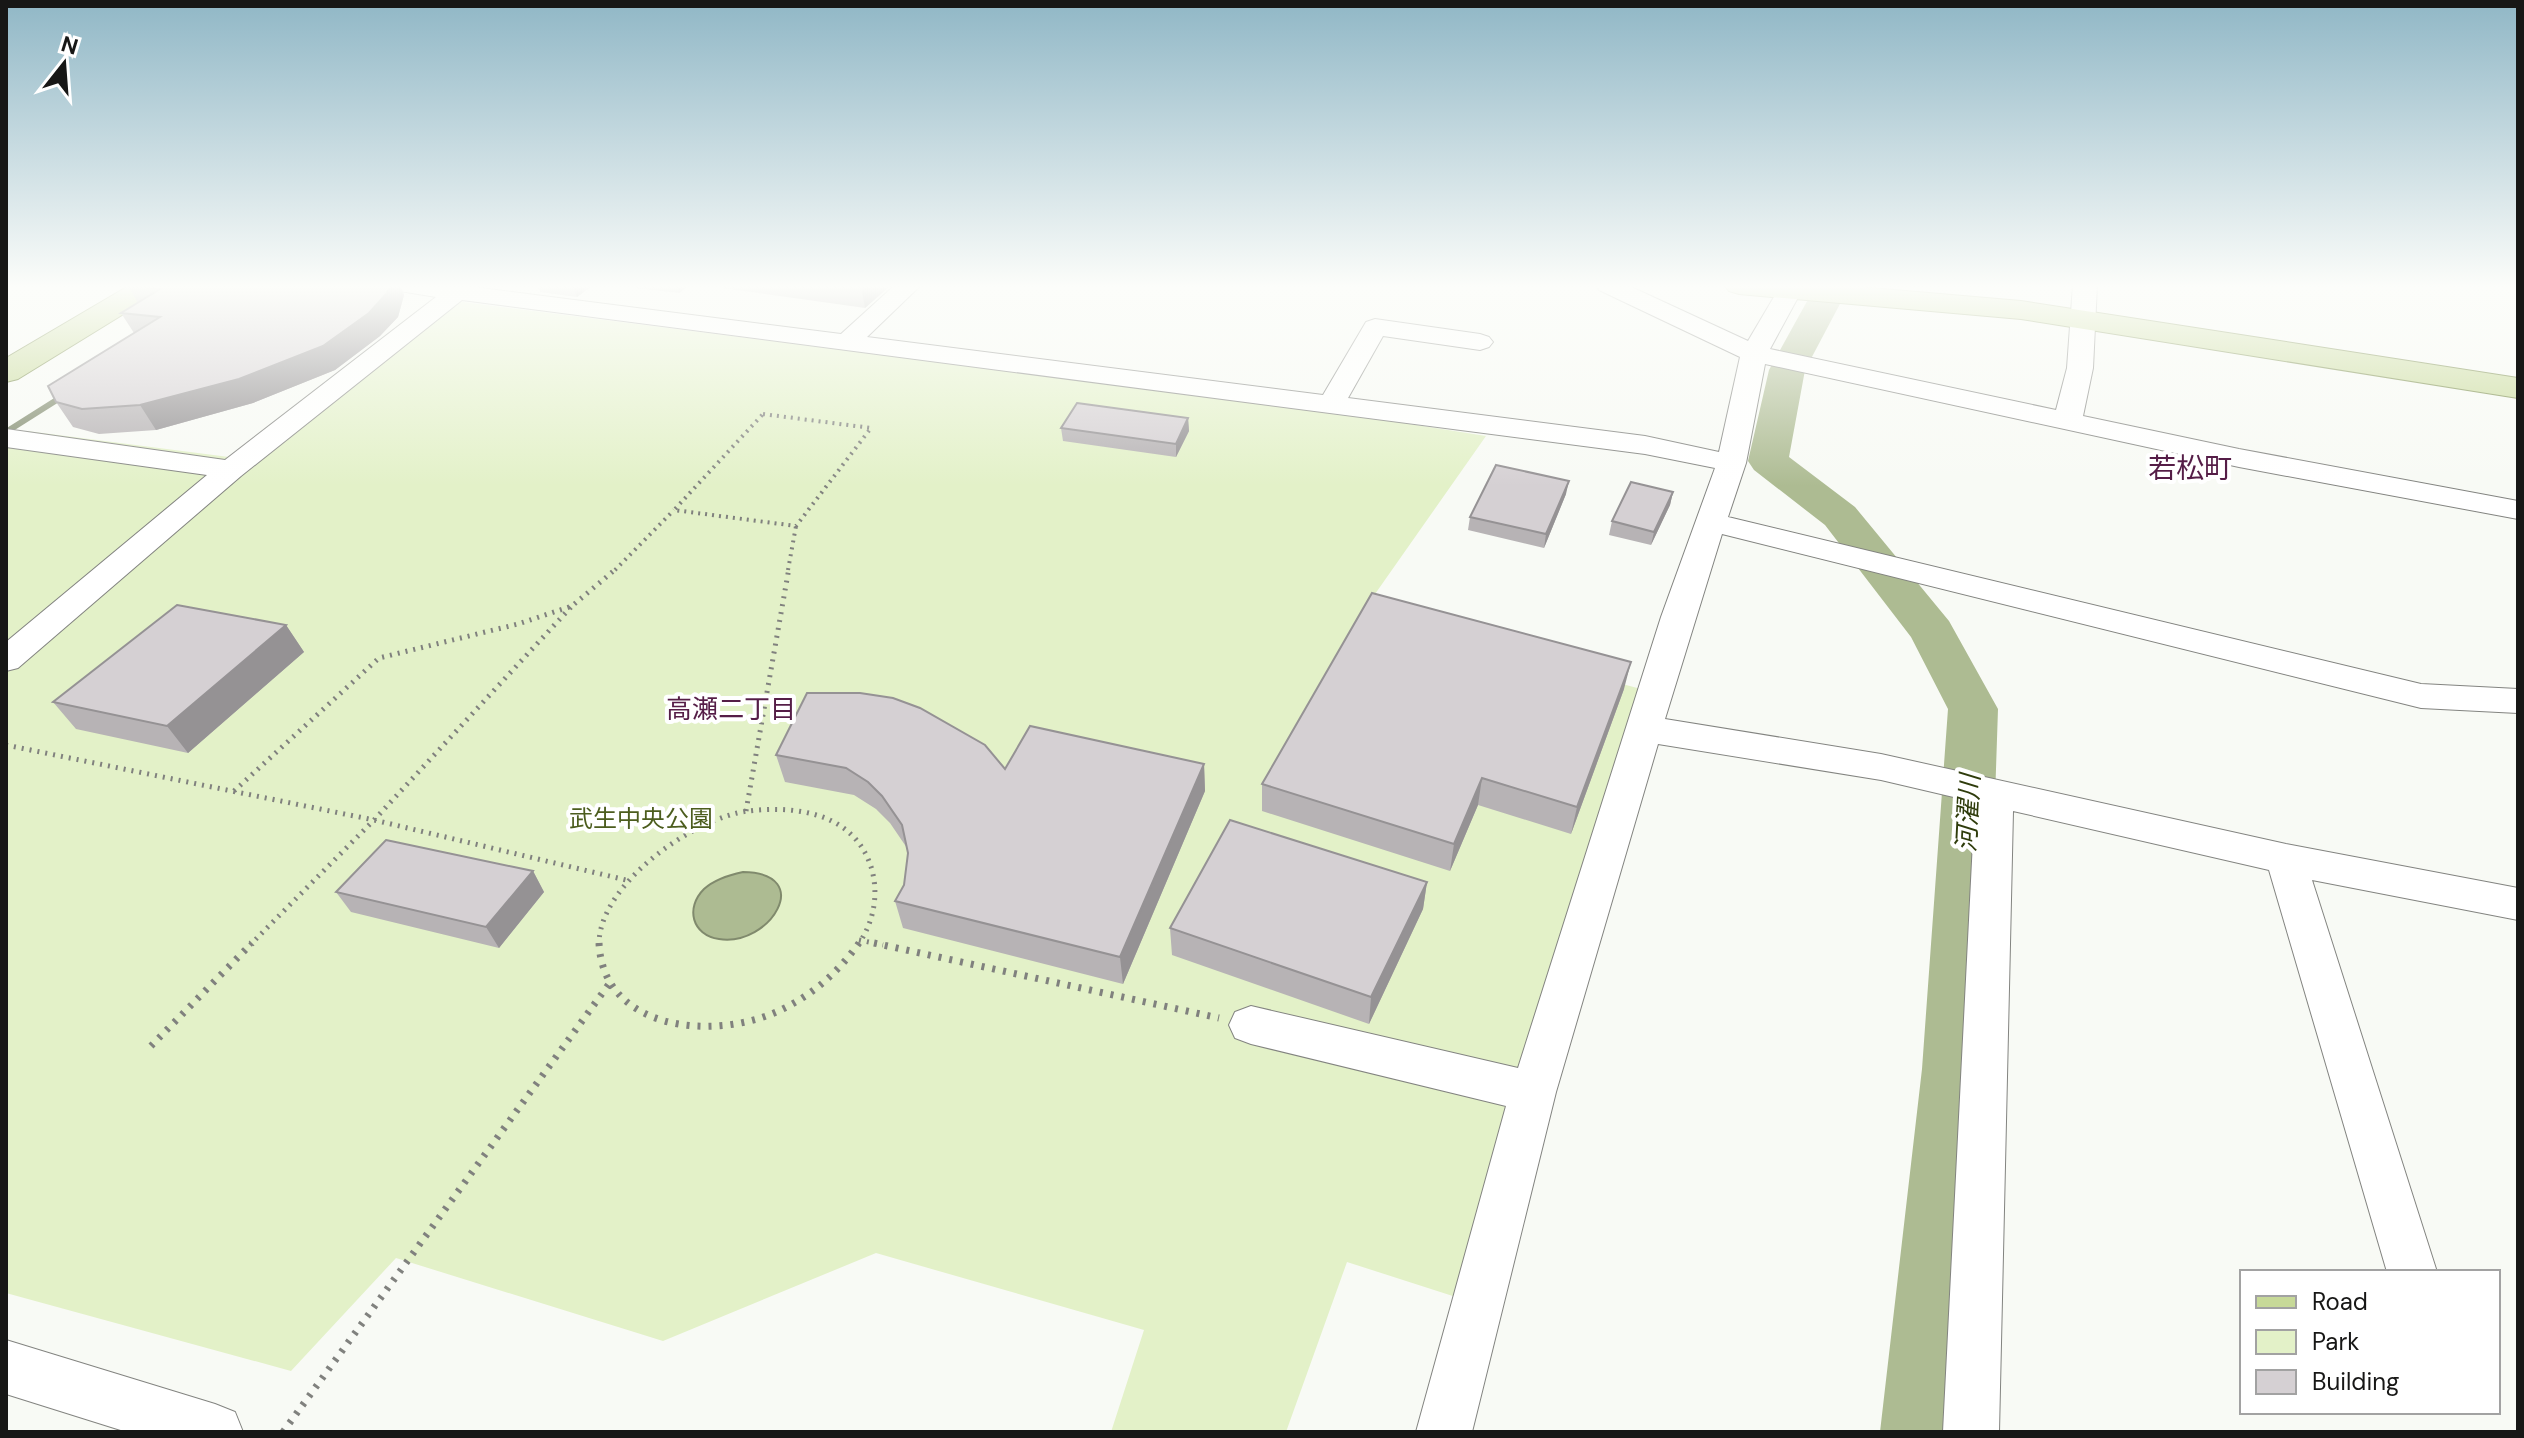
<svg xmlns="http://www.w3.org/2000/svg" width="2524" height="1438" font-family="'DM Sans','Noto Sans JP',sans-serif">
	<rect width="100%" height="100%" fill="#f8faf5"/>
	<path fill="#e3f1c8" d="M455,301L1334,412L1486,436L1361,614L1641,689L1459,1298L1347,1262L1286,1432H1111L1144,1330L876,1253L663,1341L396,1258L291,1371L6,1293V444L27,431L260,461Z"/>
	<path fill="#adbb92" stroke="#808a6d" stroke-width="2" d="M743,872C816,873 770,947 719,939C692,935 685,908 704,889C715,879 729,875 743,872Z"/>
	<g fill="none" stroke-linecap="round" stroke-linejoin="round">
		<path stroke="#808a6d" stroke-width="6" d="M6,432L63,396"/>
		<path fill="#adbb92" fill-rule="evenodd" d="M1816,285H1850L1805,370L1789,457L1855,507L1949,621L1998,709L1986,1069L1956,1432H1880L1922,1069L1948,709L1911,637L1825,525L1754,470L1748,461L1769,370Z"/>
		<g stroke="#838480" stroke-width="2">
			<path id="minor" d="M391,285H458L841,334L895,285H921L867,337L1323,395L1366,322L1375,319L1480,334L1489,337L1493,342L1489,347L1480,350L1383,336L1348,398L1645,436L1719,452L1740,357L1599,290L1596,285H1627L1748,341L1781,285H1799L1802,290L1770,349L2056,410L2067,368L2073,285H2097L2093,368L2083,416L2239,449L2518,501V519L2239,467L1765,364L1746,463L1728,517L2421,684L2518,689V713L2421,708L1722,534L1665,719L1881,754L2286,844L2518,888V920L2312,880L2437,1272H2387L2269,870L2013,811L1999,1432H1943L1975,802L1881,780L1658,744L1556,1092L1472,1432H1416L1506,1106L1251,1044L1235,1038L1229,1025L1235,1012L1251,1006L1518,1068L1661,617L1715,468L1645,454L462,300L241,476L18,668L6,671V642L207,475L6,447V429L225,460L436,297L394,290Z
				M6,1340L215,1404L235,1412L243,1432H127L6,1394Z"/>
		</g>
		<g stroke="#71843e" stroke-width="2">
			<path id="major" d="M130,285H166L161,291L18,379L6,382V358Z
				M1724,285H1837L2021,301L2518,378V398L2021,319L1739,294L1729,291Z"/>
		</g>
		<path stroke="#80817e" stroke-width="4" stroke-dasharray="2 5" stroke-linecap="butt" d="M763,414L871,428L796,526L674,510Z
			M615,570L674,510
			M788,570L796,526"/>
		<path stroke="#80817e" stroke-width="5" stroke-dasharray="2 6" stroke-linecap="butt" d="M6,745L374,820L626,880
			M234,791L379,658L518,624L572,606L617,568
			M746,811L789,568
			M859,940L883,945
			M250,945L374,820L572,606
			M599,945C598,885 693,818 748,811C799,805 856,814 872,870C879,897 873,923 858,945"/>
		<path stroke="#80817e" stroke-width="7" stroke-dasharray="3 8" stroke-linecap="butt" d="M599,943C603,1030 710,1040 774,1013C809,998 837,974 859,943
			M874,943L1219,1018
			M151,1046L252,943
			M283,1432L609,984"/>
		<use href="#minor" fill="#fff" fill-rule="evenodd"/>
		<use href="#major" fill="#c7d998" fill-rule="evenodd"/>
	</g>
	<path fill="#b7b3b5" d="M130,285H400L404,295L398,317L380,336L335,370L253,403L156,430L99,434L73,427L56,402L134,333L121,313L138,303L128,286Z
		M537,285H593L577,297L540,292Z
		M611,285H689L679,293Z
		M701,285H891L865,308Z
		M1188,418L1189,431L1176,457L1063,441L1061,428Z
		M1673,492L1670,505L1651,545L1609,535L1612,521Z
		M1566,494L1544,548L1468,530L1470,517Z
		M286,625L304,652L188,753L76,729L53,702Z
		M1624,689L1571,834L1478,805L1450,871L1262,811V784Z
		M776,755L1005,769L1204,764L1205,791L1123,984L903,928L895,901L904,885L908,853L907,848L890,823L876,809L854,795L785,782Z
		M533,871L544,892L499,948L351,912L336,892Z
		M1427,882L1423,909L1369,1024L1172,955L1170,928Z"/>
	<path fill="#959294" d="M388,285H400L404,295L398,317L380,336L335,370L253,403L156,430L140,405Z
		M572,285H593L577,297Z
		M677,285H689L679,293Z
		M862,285H891L865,308L861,286Z
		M1188,418L1189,431L1176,457V444Z
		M1569,481L1566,494L1544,548L1546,534Z
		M1673,492L1670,505L1651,545L1654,532Z
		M286,625L304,652L188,753L167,726Z
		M1631,662L1624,689L1571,834L1577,807Z
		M1204,764L1205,791L1123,984L1120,957Z
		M1482,778L1478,805L1450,871L1454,844Z
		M533,871L544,892L499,948L486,927Z
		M1427,882L1423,909L1369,1024L1371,997Z"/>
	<path fill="#d5d0d3" stroke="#959294" stroke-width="2" d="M130,285H390L387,293L369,313L323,346L239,379L140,405L82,409L56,402L48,386L160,317L121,313L160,289L128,286Z
		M1077,403L1188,418L1176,444L1061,428Z
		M1496,465L1569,481L1546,534L1470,517Z
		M1631,482L1673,492L1654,532L1612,521Z
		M1372,593L1631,662L1577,807L1482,778L1454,844L1262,784Z
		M177,605L286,625L167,726L53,702Z
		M807,693H860L893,698L920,708L985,745L1005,769L1030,726L1204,764L1120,957L895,901L904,885L908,853L902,825L882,796L868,782L846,768L776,755Z
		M1230,820L1427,882L1371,997L1170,928Z
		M386,840L533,871L486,927L336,892Z"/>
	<linearGradient id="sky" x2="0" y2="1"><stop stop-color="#90b7c6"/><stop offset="0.59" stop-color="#fcfdfa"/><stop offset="1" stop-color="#fcfdfa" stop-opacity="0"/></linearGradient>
	<rect width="2524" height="486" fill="url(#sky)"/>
	<g text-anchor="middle" stroke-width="8" stroke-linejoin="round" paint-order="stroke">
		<g font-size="24" fill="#4c5d1e" stroke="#fff">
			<text x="641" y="827">武生中央公園</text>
		</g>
		<g font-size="26" fill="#551d47" stroke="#fff">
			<text x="731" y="718">高瀬二丁目</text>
		</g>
		<g font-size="26" font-style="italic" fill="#2f3c0c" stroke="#fff">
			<text transform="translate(1968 813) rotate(-87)" y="9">河濯川</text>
		</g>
		<g font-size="28" fill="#551d47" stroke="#fff">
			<text x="2190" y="478">若松町</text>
		</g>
	</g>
	<rect width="2524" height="1438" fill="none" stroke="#171716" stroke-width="16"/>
	<rect x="2240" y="1270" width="260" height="144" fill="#ffffff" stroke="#a2a2a2" stroke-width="2"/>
	<rect x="2256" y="1296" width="40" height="12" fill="#c7d998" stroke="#a2a2a2" stroke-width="2"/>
	<text x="2312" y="1310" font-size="24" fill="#171716">Road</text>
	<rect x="2256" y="1330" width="40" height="24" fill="#e3f1c8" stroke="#a2a2a2" stroke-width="2"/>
	<text x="2312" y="1350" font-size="24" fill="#171716">Park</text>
	<rect x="2256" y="1370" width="40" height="24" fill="#d5d0d3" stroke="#a2a2a2" stroke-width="2"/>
	<text x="2312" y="1390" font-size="24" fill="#171716">Building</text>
	<g transform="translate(64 64) rotate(17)" stroke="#ffffff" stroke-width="6" paint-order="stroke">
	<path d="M0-6L14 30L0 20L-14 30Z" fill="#171716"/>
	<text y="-12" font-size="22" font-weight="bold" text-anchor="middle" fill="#171716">N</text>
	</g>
</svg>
